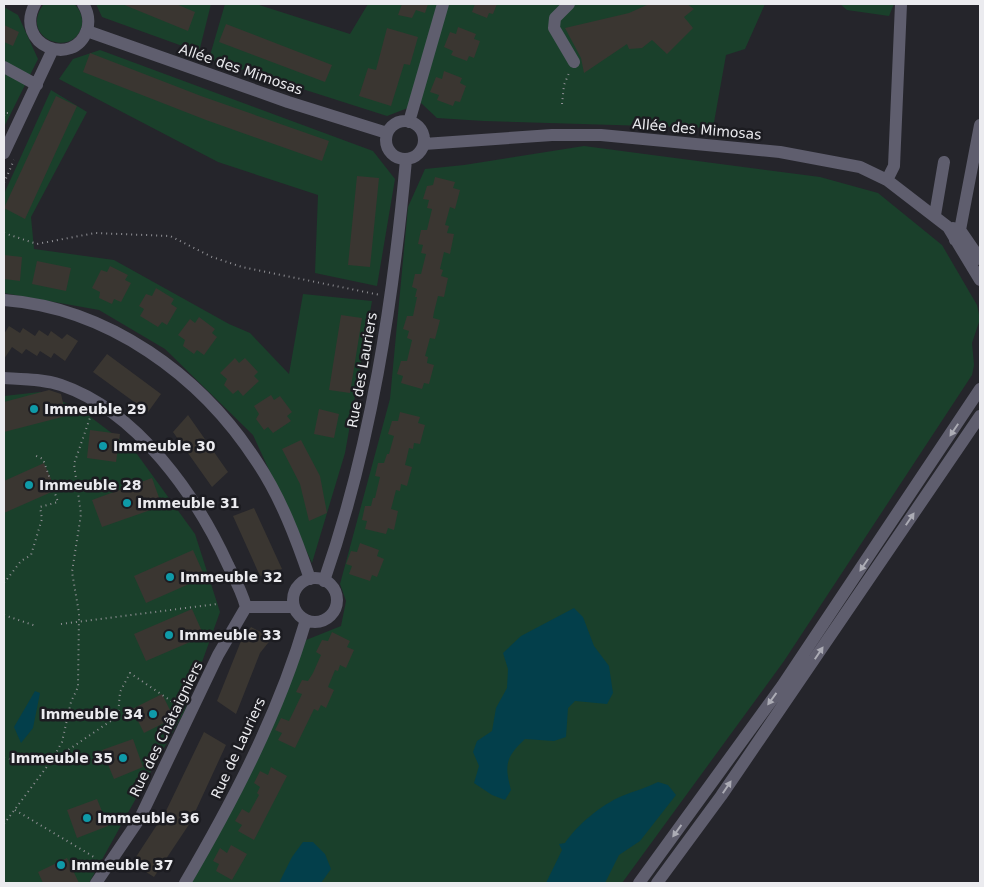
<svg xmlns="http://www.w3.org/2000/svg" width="984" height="887" font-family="'DejaVu Sans',sans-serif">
	<rect width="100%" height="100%" fill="#25252b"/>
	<path fill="#1a402b" d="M44,4H74C80,9 83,17 82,25C75,60 17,38 44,4Z
		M96,4H211L199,52L102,17Z
		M225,4H256L350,34L368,4H765L745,49L726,55L713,128L484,121L437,118L421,103L387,116L209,59Z
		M840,4H894L889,16L847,10Z
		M4,7L18,15L38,59L4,127Z
		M100,50L373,151L395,179L377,286L315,273L318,195L218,162L59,79L73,59Z
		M51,90L87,112L31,217L34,249L114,260L229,324L250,333L289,374L303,294L372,301L345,453L312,563L253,435L165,349L99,310L4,293V194Z
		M584,146L820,177L878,193L942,245L977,305L980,319L972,343L974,365L972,375L784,661L622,883H190L306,640L341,626L346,601L340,584L390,399L408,207L425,169L464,165Z
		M40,392L80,409L134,450L195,534L220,612L184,712L89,883H4V396Z"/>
	<path fill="#033f4b" d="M574,608L583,617L594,646L609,666L613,693L607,704L575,701L568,708L566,737L554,741L525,739C506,757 504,764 511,790L505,800L492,795L474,783L479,766L473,752L477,741L492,731L496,708L507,688L508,669L503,653L521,636Z
		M35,691L40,693L33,728L21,743L14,727Z
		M658,782L668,785L676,795L640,841L619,855L605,883H546L562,850L559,844L565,843C577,825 601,805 622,796C634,791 646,788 658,782Z
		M303,842H313L325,854L331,869L321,883H279L292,857Z"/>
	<path fill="#3a3631" d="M122,4H176L195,12L188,31Z
		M402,4H428L425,13L416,10L412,18L398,15Z
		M475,4H497L493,14L489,13L487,18L472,12Z
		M649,4H687L694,9L684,17L693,28L667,54L652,40L642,48L629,49L627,44L584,73L581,58L565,28L629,13Z
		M226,24L332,65L325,82L219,42Z
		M4,25L19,32L13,46L4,42Z
		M458,27L476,34L474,39L480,41L474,58L469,56L467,61L451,55L453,51L444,47L450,32L456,34Z
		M387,28L418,37L410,65L404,64L391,106L359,96L368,68L376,70Z
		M90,53L201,96L329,141L322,161L206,120L83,72Z
		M444,71L462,78L460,83L466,86L460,102L455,101L453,106L437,100L439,95L430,92L436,77L442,79Z
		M56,96L77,106L25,219L4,208Z
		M357,176L379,178L370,267L348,265Z
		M435,177L455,182L453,188L460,190L455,209L450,207L445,225L449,226L447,233L454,234L450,254L444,252L440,269L443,270L441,276L448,278L444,297L438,296L434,312L433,318L440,320L435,339L430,338L425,356L428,357L427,363L434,365L429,384L424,383L422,389L401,383L403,376L397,374L401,361H407L412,340L407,338L409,331L403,329L407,316H413L417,297H415L417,289L412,287L415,274H421L426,254L421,253L423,245L418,244L421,230H427L432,209L427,208L429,200L423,199L427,186L433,185Z
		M4,255L22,257L20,281L4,279Z
		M37,261L71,268L66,291L32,284Z
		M110,266L128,275L125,280L131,283L121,302L114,299L112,304L99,298L100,292L92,288L101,270L107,272Z
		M156,288L174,299L171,304L177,308L167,325L162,322L158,327L140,316L144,309L139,306L146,294L152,296Z
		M341,315L362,318L350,393L329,390Z
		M199,317L215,329L212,333L217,337L204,355L197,350L194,354L183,346L185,340L178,335L190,319L195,323Z
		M9,326L20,333L23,328L35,336L39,330L48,336L51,331L62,339L67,334L78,341L65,361L54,353L51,358L40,351L37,356L26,349L22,354L12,347L4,359V334Z
		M107,354L161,394L148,412L93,372Z
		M235,358L239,363L245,358L258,372L254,376L259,381L243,396L238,390L233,394L224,385L227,379L220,373Z
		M49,390L61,394L66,416L4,432V402Z
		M271,395L274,400L280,396L292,412L287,416L291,421L273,433L268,427L264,430L256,419L259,414L254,406Z
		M319,409L339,414L334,438L314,434Z
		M400,412L420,417L418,423L425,425L420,444L414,443L413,449L409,448L405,465L412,467L407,486L401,484L400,491L396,490L391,509L398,511L394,530L388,528L386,534L365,529L367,521L362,520L365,506H371L373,498H375L380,477L375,476L378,463H384L387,454H389L394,436L388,434L392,421H398Z
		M188,415L228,472L212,487L173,432Z
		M90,430L120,434L116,462L87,458Z
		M301,440L320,476L327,513L309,521L300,484L282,449Z
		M44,463L56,490L4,513V481Z
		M152,478L162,506L102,527L92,500Z
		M254,508L282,569L260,576L233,516Z
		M360,543L379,550L377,556L384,559L377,577L372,575L370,581L349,574L352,566L346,564L351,551L357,552Z
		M193,550L205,577L146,603L134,576Z
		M192,609L204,636L146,661L134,634Z
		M251,627L272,638L260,653L236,714L217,701L241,641Z
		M332,632L350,641L347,647L354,650L346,668L340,665L338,671L335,670L328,687L334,690L326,708L321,705L318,711L314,709L295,748L278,740L282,733L275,730L281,718L289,721L302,694L296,692L302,680L308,681L313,673L321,655L316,652L322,640L328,641Z
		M162,694L174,718L144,733L132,709Z
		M204,732L226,745L190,823L154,877L132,863L166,811Z
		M133,739L143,767L114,779L102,750Z
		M271,767L287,776L254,840L238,831L242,825L235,821L242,809L249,813L259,795L257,793L260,787L254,783L260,771L268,775Z
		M97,799L108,826L77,838L67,810Z
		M231,845L247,854L232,880L216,871L219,864L213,861L220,848L227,853Z
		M67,858L79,883H43L38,872Z"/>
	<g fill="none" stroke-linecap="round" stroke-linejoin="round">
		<path stroke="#909095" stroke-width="2" stroke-dasharray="1 4" stroke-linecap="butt" d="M562,104L564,85L569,73
			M4,116L5,113H9
			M4,183L14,160
			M4,233L37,244L95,233L170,236L212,257L242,267L380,295
			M4,583L21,561L31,555L42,519L40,507L58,502L43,459L34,455
			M4,615L36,626
			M61,624L217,604
			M4,758L10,759
			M52,761L118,716L120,692L130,673L180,707
			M15,810L94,857
			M4,824L52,760L62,742L71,702L78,687L79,613L72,572L81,514L74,464L92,412"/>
		<path stroke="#5f5e6e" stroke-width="12" d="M35,4C13,45 74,69 87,30C90,20 88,12 83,4
			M569,4L555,18L554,28L574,62
			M87,31L288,102L387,133
			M4,67L37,85
			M386 140a19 19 0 1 1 38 0a19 19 0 1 1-38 0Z
			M409,122L443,4
			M424,144L552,135H601L780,152L860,167L887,180L948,227L980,280
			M4,153L53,49
			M887,180L894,166L901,4
			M935,215L944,162
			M953,228L960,230L980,259
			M955,240L960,230L980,125
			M4,300C108,308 201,375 257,462C281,498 296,538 310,579
			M4,378C22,379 43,379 61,385C137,411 196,495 228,565C235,579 242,592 246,607L218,655L140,818L96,883
			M293 600a22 22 0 1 1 44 0a22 22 0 1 1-44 0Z
			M324,581C371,446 393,302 406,160
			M246,607H294
			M185,883C233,801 279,713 306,620
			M639,883L782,686L980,389
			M657,883L721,796L980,416"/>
	</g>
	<defs><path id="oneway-solid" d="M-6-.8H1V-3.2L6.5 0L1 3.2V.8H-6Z" transform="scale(1.25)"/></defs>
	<g fill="#acacb5">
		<use href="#oneway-solid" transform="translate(954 430) rotate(124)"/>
		<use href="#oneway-solid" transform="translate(910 519) rotate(-56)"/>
		<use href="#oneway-solid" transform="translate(864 565) rotate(124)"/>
		<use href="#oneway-solid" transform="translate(819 653) rotate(-56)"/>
		<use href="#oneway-solid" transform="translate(772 699) rotate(126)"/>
		<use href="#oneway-solid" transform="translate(727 787) rotate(-56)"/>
		<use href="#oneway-solid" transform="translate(677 831) rotate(126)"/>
	</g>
	<g fill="#0f9aa8" stroke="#1c1c21" stroke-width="2">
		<circle cx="34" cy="409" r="5"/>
		<circle cx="103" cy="446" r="5"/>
		<circle cx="29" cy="485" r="5"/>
		<circle cx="127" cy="503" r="5"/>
		<circle cx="170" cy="577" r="5"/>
		<circle cx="169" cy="635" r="5"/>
		<circle cx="153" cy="714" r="5"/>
		<circle cx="123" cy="758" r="5"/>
		<circle cx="87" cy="818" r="5"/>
		<circle cx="61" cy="865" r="5"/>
	</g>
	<g text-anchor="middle" stroke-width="5" stroke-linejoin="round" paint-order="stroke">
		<g font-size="14" fill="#ebebef" stroke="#1c1c21">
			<text transform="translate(241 69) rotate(19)" y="5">Allée des Mimosas</text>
			<text transform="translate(697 129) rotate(5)" y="5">Allée des Mimosas</text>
			<text transform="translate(362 370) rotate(-80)" y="5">Rue des Lauriers</text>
			<text transform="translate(166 729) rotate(-64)" y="5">Rue des Châtaigniers</text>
			<text transform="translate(238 748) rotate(-65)" y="5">Rue de Lauriers</text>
		</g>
		<g font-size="14" font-weight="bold" fill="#ebebef" stroke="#1c1c21" text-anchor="start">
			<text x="44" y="414">Immeuble 29</text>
			<text x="113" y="451">Immeuble 30</text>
			<text x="39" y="490">Immeuble 28</text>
			<text x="137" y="508">Immeuble 31</text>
			<text x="180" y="582">Immeuble 32</text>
			<text x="179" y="640">Immeuble 33</text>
			<text x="143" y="719" text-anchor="end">Immeuble 34</text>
			<text x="113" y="763" text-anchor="end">Immeuble 35</text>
			<text x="97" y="823">Immeuble 36</text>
			<text x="71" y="870">Immeuble 37</text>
		</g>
	</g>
	<rect width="984" height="887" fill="none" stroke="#ebebef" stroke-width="10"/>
</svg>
